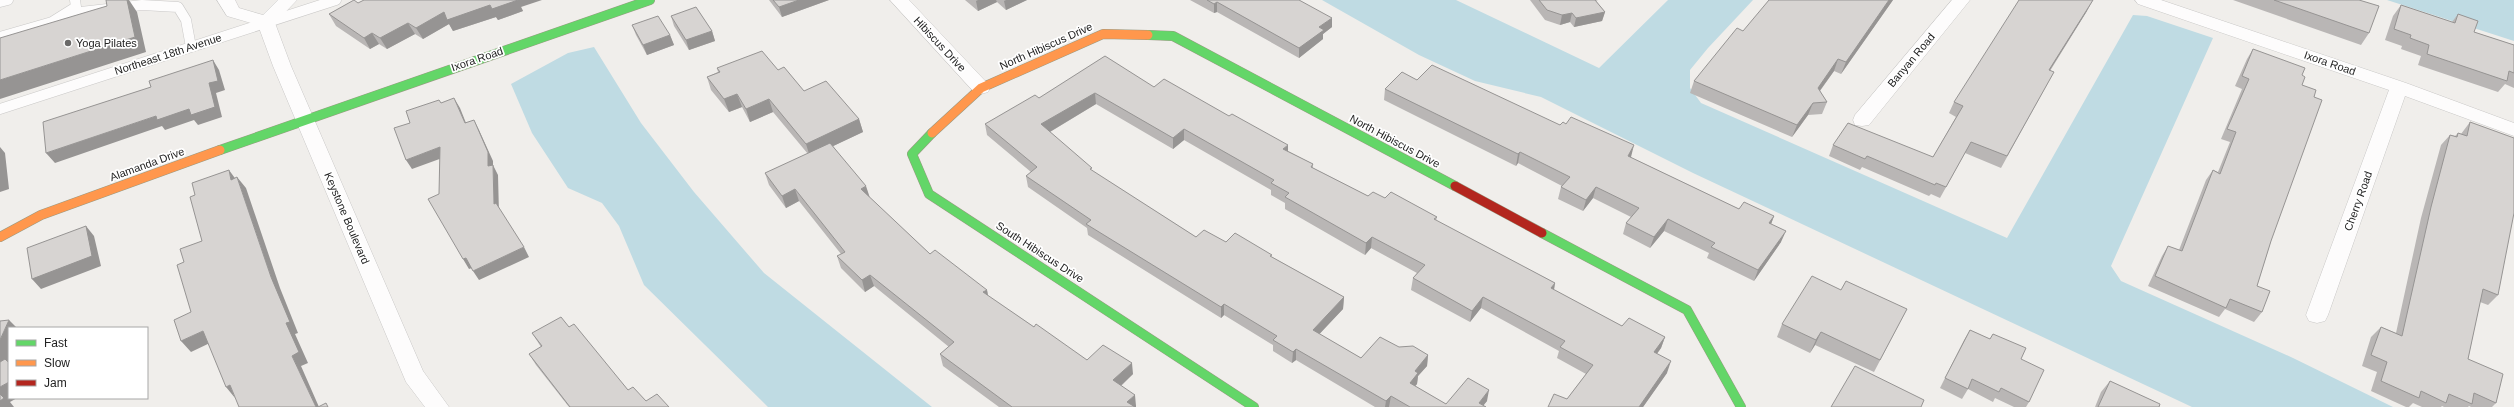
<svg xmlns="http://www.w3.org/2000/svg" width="2514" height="407" font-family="Helvetica,sans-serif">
	<rect width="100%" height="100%" fill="#f0eeeb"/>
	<path fill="#bfdbe3" d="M1322,0H1456L1599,68L1668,0H1753L1708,48L1690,70V88L1701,103L2007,238L2133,15L2147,16L2213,38L2111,266L2121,281L2293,358L2393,407H2192L1693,173L1541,97L1475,81L1419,55Z
		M2387,0H2514V41Z
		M594,47L641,123L694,192L764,273L932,407H768L644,285L619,226L602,203L568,188L532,133L511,84L568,53Z"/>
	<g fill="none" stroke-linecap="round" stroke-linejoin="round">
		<g stroke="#c9c8c7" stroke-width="11">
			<path id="lane" d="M0,2L8,0
				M72,13L142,5L178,7L186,20L191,47
				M0,37L52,22L76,7L75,0
				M0,109L336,0"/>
		</g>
		<g stroke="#c9c8c7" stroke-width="1">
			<path id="street" d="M217,0H235L239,8L263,15L278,0H297L275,23L291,66L423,371L449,407H425L406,382L273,66L258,25L227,16Z
				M890,0H909L988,84L990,88L988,92L981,94L974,92Z
				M1952,0H1970L1869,125L1862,126L1855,125L1853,120L1855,115Z
				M2135,0H2161L2406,83L2514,123V136L2405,96L2328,315L2325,321L2317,323L2309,321L2306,315L2389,90L2138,4Z"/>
		</g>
		<g stroke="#999a82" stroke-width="10">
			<path id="fast" d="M1148,35L1173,36L1455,186
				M932,133L912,154L929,194L1254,407
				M220,150L650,0
				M1542,233L1687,310L1741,407"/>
		</g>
		<g stroke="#999a82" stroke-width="10">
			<path id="slow" d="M932,133L981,88L1103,34L1148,35
				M0,237L41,215L220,150"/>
		</g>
		<g stroke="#999a82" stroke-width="10">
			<path id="jam" d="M1455,186L1542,233"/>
		</g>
		<use href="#lane" stroke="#fdfcfc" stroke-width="10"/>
		<use href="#street" fill="#fdfcfc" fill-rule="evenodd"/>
		<use href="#fast" stroke="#63d668" stroke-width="9"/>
		<use href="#slow" stroke="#ff974d" stroke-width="9"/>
		<use href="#jam" stroke="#b3261e" stroke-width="9"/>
	</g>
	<path fill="#b9b6b5" d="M769,0H829L782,17Z
		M965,0H1027L1006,10L997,2L978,11Z
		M1190,0H1299L1332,27L1323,34V39L1299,58L1217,12L1214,13Z
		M1530,0H1598L1596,1L1605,12L1602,21L1574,27L1570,22L1560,25L1545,20Z
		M1893,0L1841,74L1834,71L1820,91L1827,102L1822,114L1808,115L1792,137L1690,93L1694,81L1743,31Z
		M2233,0H2359L2369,33L2361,45Z
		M358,3L521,7L523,11L498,20L496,17L453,31L449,24L423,39L415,34L387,49L379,44L370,49L336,26L329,14Z
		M2401,5L2452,22L2458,14L2474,32L2514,45V88L2505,84L2498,92L2418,65L2421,56L2401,49L2402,46L2385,40L2393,16Z
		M2087,11L2050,71L2054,72L2001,168L1965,153L1940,198L1931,194L1929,196L1862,167L1860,170L1829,156L1833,145L1933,157L1956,117L1949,113L1954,102Z
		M671,16L712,31L715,41L689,50L674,26Z
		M632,25L670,35L674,45L647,55L636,35Z
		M2253,49L2302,75V85L2271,241L2257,286L2262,312L2254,322L2225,309L2219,317L2148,286L2162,256L2168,246L2179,250L2206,180L2213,170L2218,172L2230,142L2221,139L2242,89L2235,86L2247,59Z
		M717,68L778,70L804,91L859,119L863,132L833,146L869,197L930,254L987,290L988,296L1034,327L1087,360L1133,374L1121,386L1136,406V407H999L943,366L940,354L949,347L874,286L865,292L841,268L837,256L841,254L799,201L786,208L769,185L765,173L808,154L773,112L750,122L742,107L729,112L711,90L707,77L718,72Z
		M1417,80L1560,125L1630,157L1739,209L1774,216L1771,224L1781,242L1754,281L1707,258L1709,253L1664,231L1650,248L1623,234L1626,223L1631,217L1593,198L1583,211L1558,199L1561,187L1562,186L1518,163L1516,166L1384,100L1385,89Z
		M1154,87L1288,151L1313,164V168L1368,196L1385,198L1437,217L1436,221L1555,283L1554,290L1622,326L1665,337L1661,348L1657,354L1667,373L1643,407H1548L1567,399L1586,374L1557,358L1559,351L1481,308L1470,322L1411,290L1413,278L1417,273L1371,248L1365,255L1285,209V203L1271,195V190L1184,140L1173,149L1096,104L1050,132L1092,171L1196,237L1226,242L1272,257L1344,297L1343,309L1319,334L1361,358L1399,347L1428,355L1427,366L1418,376L1417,384L1415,386L1446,404L1487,401L1483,406L1486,407H1375L1296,360L1292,363L1273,351V345L1224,315L1221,318L1088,235L1087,228L1028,187L1026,176L1031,172L987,135L985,124L1039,98Z
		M2470,122L2498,295L2488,305L2480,302L2468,359L2496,403L2492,407H2471L2469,406L2468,407H2444L2442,406L2441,407H2422L2413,403L2409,407H2406L2371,391L2377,372L2362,366L2371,337L2381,327L2396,333L2421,218L2441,145L2450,135L2455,136L2458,133L2461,134Z
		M1841,290L1907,309L1874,372L1815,345L1810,353L1777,337L1782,324Z
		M569,327L628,390L646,401L669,407H569L536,365L529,354L541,347L532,333Z
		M1970,330L1990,339L1993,334L2021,359L2029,402L2026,407H2014L1995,398L1993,402L1968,389L1962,399L1940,388L1964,340Z
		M2110,381L2159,407H2095L2101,392Z"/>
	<path fill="#969493" d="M112,0H129L137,12L146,52L0,99V80L135,37Z
		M518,0H542L521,7L523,11L498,20L496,17L453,31L449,24L423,39L416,28L444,12L490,5Z
		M799,0H829L782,17L779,7Z
		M978,0H996L997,2L978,11L976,1Z
		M1006,0H1027L1006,10L1004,1Z
		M1889,0H1893L1841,74L1846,62Z
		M2093,0L2087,11L2043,81L2049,70Z
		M1217,2V12L1214,13V4Z
		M1605,12L1602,21L1574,27L1576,18Z
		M1572,13L1570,22L1560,25L1562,15Z
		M1332,18V27L1323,34V39L1299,58V48L1319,27Z
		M408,23L415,34L387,49L380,38Z
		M712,31L715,41L689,50L686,40Z
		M372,33L379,44L370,49L364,38Z
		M670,35L674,45L647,55L643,45Z
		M1838,59L1834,71L1813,100L1818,88Z
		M213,60L219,70L225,90L216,93L222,117L198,125L194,120L165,130L162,126L55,163L46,153L156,116L189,109L209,83Z
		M1095,93L1096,104L1043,136L1041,124Z
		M737,94L742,107L729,112L724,99Z
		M454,98L460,108L470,133L465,123Z
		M769,99L773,112L750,122L746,109Z
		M1813,103L1808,115L1792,137L1797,125Z
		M859,119L863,132L810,157L806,144Z
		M474,120L479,130L493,161V176L488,166Z
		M1184,129V140L1173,149V138Z
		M1288,145V156L1283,149Z
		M1634,145L1631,157L1625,167L1628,156Z
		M0,147L5,153L9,189L0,192Z
		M440,147L445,157L412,169L406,160Z
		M1520,152L1518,163L1516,166L1518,154Z
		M493,165L498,175L499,214L494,204Z
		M229,170L237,181L231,180Z
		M237,177L246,188L280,288L298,333L295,334L308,363L301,366L319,407H316L292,356L271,277Z
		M866,186L870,198L861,189Z
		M1596,187L1593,198L1583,211L1586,200Z
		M795,189L799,201L786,208L782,196Z
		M1774,216L1770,227L1769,223Z
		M1668,219L1664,231L1650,248L1654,237Z
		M86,226L94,236L101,266L41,289L32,279Z
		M1786,231L1781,242L1754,281L1758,270Z
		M1372,237L1371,248L1365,255L1366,243Z
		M524,247L529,257L479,280L473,271Z
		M466,258L472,268L469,269L463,259Z
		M870,275L874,286L865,292L862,280Z
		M1555,283L1553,295L1551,288Z
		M987,290L989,301L983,292Z
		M1344,297L1343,309L1312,342L1313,330Z
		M1483,297L1481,308L1470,322L1472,311Z
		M1224,304V315L1221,318V307Z
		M9,320L17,328H9V362L0,369V340Z
		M203,331L212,342L191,352L181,341Z
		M1821,332L1815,345L1810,353L1816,340Z
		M1665,337L1661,348L1650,363L1654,352Z
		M1296,349V360L1292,363L1293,352Z
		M1428,355L1427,366L1418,376L1417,384L1408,394L1410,383L1415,371Z
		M1671,361L1667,373L1643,407H1639Z
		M1132,363L1133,374L1114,392L1113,380Z
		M9,382V398H17L10,402L14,407H0V387Z
		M230,385L235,398L226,387Z
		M1489,390L1487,401L1482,407L1479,403Z
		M1135,395L1136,406V407H1128L1127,402Z
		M1391,396L1389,407H1385L1386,401Z"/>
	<path fill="#d7d4d2" stroke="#969493" d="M106,0H127L135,37L0,80V38L107,6Z
		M354,0L358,3L364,0H518L492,9L490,5L447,20L444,12L416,28L408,23L380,38L372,33L364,38L329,14Z
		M773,0H799L779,7Z
		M1207,0H1299L1332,18L1319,27L1324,30L1299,48L1217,2L1214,4Z
		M1539,0H1595L1605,12L1576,18L1572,13L1562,15L1547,10Z
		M1769,0H1889L1846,62L1838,59L1818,88L1827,102L1813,103L1797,125L1694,81L1737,28L1743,31Z
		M2019,0H2093L2049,70L2054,72L2007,156L1971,142L1946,187L1936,183L1935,185L1867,156L1865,159L1833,145L1848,123L1933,157L1963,106L1954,102Z
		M2274,0H2359L2379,6L2369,33Z
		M2401,5L2455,23L2458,14L2478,21L2474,32L2514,45V73L2509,71L2507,81L2427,54L2429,45L2410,38L2411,35L2394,29Z
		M696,7L712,31L686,40L671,16Z
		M658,16L670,35L643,45L632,25Z
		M2253,49L2305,68L2302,75L2305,77L2302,85L2316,90L2314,97L2322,100L2271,241L2257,286L2270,291L2262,312L2230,299L2226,308L2155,276L2168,246L2182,251L2213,170L2220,174L2236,132L2227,129L2249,79L2242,76Z
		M762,51L778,70L784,67L804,91L826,81L859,119L806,144L769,99L746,109L737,94L724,99L707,77L720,72L717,68Z
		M1105,56L1154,87L1164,79L1229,116L1232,114L1288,145L1283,149L1313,164L1311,167L1368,196L1373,192L1385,198L1391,192L1437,217L1434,219L1555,283L1551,288L1622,326L1629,318L1665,337L1654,352L1671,361L1639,407H1548L1554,394L1567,399L1593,365L1560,347L1565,341L1483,297L1472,311L1413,278L1425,265L1372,237L1366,243L1336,226L1285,197L1289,193L1271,183L1274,180L1184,129L1173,138L1095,93L1041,124L1092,168L1090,169L1196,237L1204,230L1226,242L1235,233L1272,255L1270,256L1344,297L1313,330L1361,358L1380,337L1399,347L1413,346L1428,355L1415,371L1418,373L1410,383L1446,404L1468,378L1489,390L1479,403L1486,407H1410L1391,396L1386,401L1296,349L1293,352L1273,340L1277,336L1224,304L1221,307L1086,224L1091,220L1026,176L1037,167L985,124L1035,95L1039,98Z
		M213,60L218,81L209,83L215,107L191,115L189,109L157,120L156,116L46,153L43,122L151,87L149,81Z
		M1432,65L1560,125L1563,122L1566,124L1571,117L1634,145L1628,156L1739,209L1744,202L1774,216L1769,223L1786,231L1758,270L1711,247L1715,243L1668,219L1654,237L1626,223L1639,208L1596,187L1586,200L1561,187L1570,177L1520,152L1518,154L1385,89L1402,72L1417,80Z
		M454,98L465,123L474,120L488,152V166L493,165L494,204L496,203L524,247L473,271L466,258L463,259L428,199L439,194L440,147L406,160L394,128L410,123L406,111L439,100L441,103Z
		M2470,122L2514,138V213L2498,295L2483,289L2468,359L2503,374L2496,403L2474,393L2472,404L2449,394L2446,403L2421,391L2419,398L2381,381L2387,362L2371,355L2381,327L2402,336L2431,207L2450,135L2457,137L2458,133L2467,136Z
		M830,143L866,186L861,189L930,254L935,250L987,290L983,292L1034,327L1036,324L1087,360L1103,345L1132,363L1113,380L1135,395L1127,402L1135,407H1012L940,354L954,342L870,275L862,280L837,256L845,252L795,189L782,196L765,173Z
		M229,170L231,180L237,177L271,277L290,322L286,323L299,352L292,356L316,407H239L230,385L226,387L203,331L181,341L174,320L191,312L177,265L184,262L180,249L202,241L190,197L195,195L192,183Z
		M86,226L92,256L32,279L27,248Z
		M1812,276L1841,290L1846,281L1907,309L1880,360L1821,332L1816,340L1782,324Z
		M561,317L569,327L574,324L628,390L633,387L646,401L657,394L669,407H570L529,354L542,346L532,333Z
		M9,320L0,340V321Z
		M1970,330L1990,339L1993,334L2026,348L2021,359L2044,370L2029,402L2001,388L1999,392L1972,379L1968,389L1945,378Z
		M5,359L9,363V382L0,387V362Z
		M1855,366L1924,400L1921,407H1831Z
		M2110,381L2160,404L2159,407H2098Z
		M0,394L4,398L0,401Z
		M326,403L328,407H318Z"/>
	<circle fill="#6a6968" stroke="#fff" stroke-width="1.5" cx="68" cy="43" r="4"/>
	<g text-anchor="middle" stroke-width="3.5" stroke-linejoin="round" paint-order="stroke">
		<g font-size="11" fill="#222" stroke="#fff" text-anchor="start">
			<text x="76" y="47">Yoga Pilates</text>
		</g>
		<g font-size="11" fill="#222" stroke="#fff">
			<text transform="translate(940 44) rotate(47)" y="4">Hibiscus Drive</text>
			<text transform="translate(1046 46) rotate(-24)" y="4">North Hibiscus Drive</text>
			<text transform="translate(168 54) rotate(-18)" y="4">Northeast 18th Avenue</text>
			<text transform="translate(477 59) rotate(-19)" y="4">Ixora Road</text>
			<text transform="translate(1911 60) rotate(-50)" y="4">Banyan Road</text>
			<text transform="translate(2330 63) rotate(19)" y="4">Ixora Road</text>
			<text transform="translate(1395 141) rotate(28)" y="4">North Hibiscus Drive</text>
			<text transform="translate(147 164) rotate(-20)" y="4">Alamanda Drive</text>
			<text transform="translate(2358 201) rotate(-70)" y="4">Cherry Road</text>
			<text transform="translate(347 218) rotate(67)" y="4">Keystone Boulevard</text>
			<text transform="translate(1040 252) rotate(33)" y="4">South Hibiscus Drive</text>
		</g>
	</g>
	<rect x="8" y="327" width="140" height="72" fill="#ffffff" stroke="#a7a7a7"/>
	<rect x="16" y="340" width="20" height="6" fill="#63d668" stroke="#a7a7a7"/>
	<text x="44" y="347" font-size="12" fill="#222222">Fast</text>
	<rect x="16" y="360" width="20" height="6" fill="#ff974d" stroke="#a7a7a7"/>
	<text x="44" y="367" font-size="12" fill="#222222">Slow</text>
	<rect x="16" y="380" width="20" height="6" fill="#b3261e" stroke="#a7a7a7"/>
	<text x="44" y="387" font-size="12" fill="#222222">Jam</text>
</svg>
